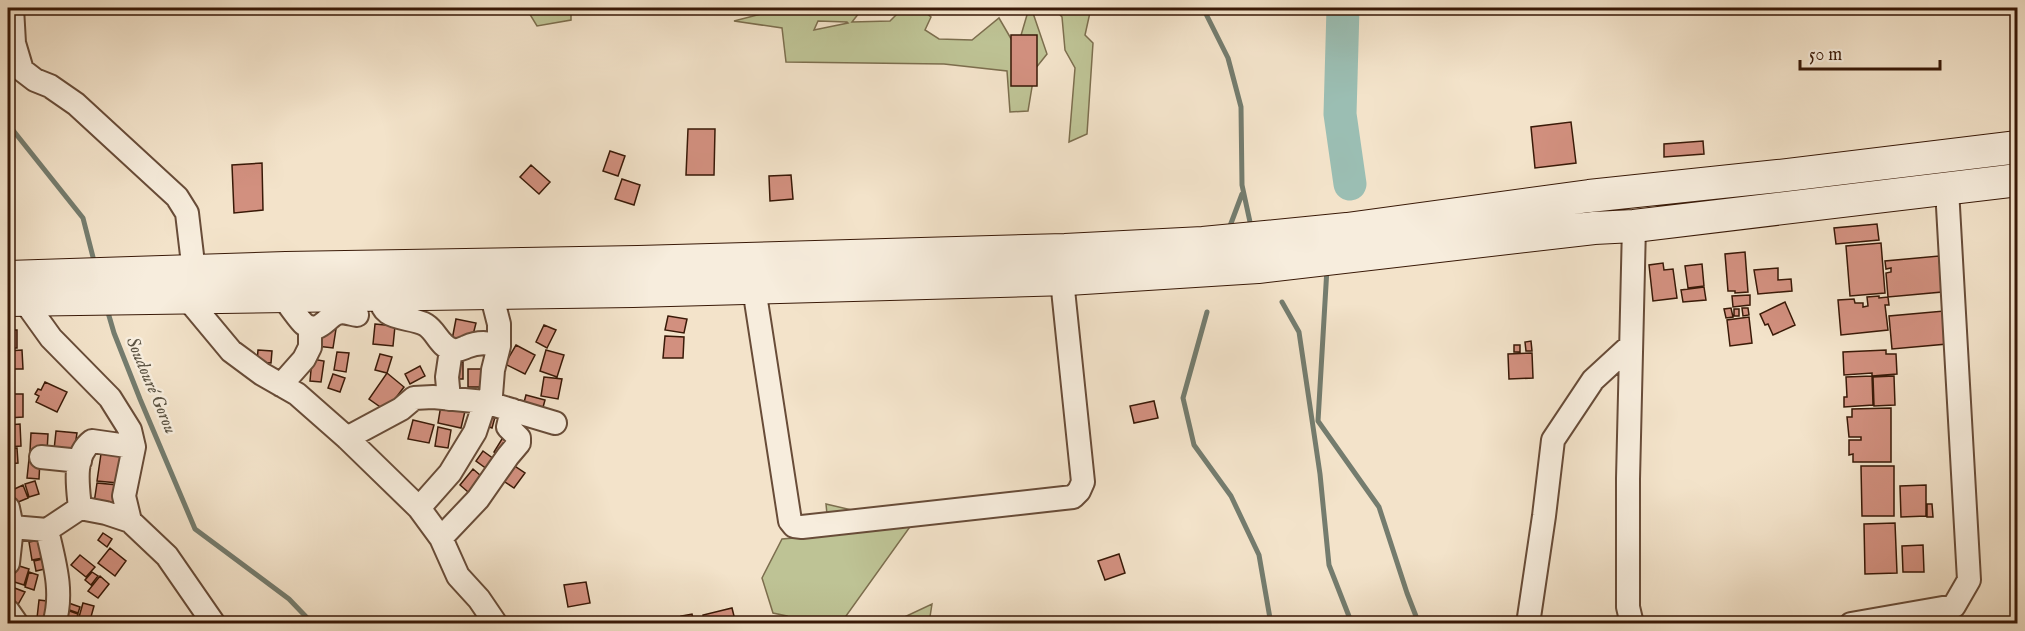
<svg xmlns="http://www.w3.org/2000/svg" width="2025" height="631" font-family="'IM FELL English',serif">
	<rect width="100%" height="100%" fill="#f3e3ca"/>
	<filter id="stains"><feTurbulence type="fractalNoise" baseFrequency=".00333" numOctaves="4"/><feColorMatrix values="0 0 0 0 .2 0 0 0 0 .09 0 0 0 0 .02 0 0 0 .5 -.17"/></filter>
	<radialGradient id="worn" r=".72"><stop offset=".6" stop-color="#630" stop-opacity="0"/><stop offset="1" stop-color="#630" stop-opacity=".3"/></radialGradient>
	<path fill="#bec395" stroke="#7c6e4e" stroke-width="1.5" fill-rule="evenodd" d="M526,8H571V20L537,26Z
		M774,8H863L852,22L890,21L903,8H920L931,17L925,30L939,39L972,40L999,18L1017,49L1029,8H1036L1033,13L1047,54L1035,69L1028,111L1010,112L1007,71L944,64L786,62L782,28L734,21L777,10ZM818,21L847,22L848,23L814,30Z
		M1054,8H1091L1085,35L1093,43L1087,134L1069,142L1075,68L1065,50L1062,17Z
		M826,504L912,524L841,623H794L787,616L773,613L762,578L782,539L829,535Z
		M932,604L929,623H898V620Z"/>
	<g fill="none" stroke-linecap="round" stroke-linejoin="round">
		<path stroke="#747c6e" stroke-width="5" d="M1203,8L1228,58L1241,107L1242,185L1250,222
			M8,124L83,218L95,265
			M1230,226L1242,194
			M1327,268L1318,421L1379,507L1407,593L1419,624
			M1282,302L1299,332L1320,474L1329,565L1352,624
			M107,309L114,333L140,399L195,529L289,599L313,624
			M1207,312L1183,398L1194,445L1231,496L1259,555L1271,624"/>
		<path stroke="#9bbeb3" stroke-width="33" d="M1343,8L1340,114L1350,184"/>
	</g>
	<path fill="#d2907f" stroke="#391907" stroke-width="1.5" d="M1011,35H1037V86H1011Z
		M1571,122L1576,163L1535,168L1531,127Z
		M688,129H715L714,175H686Z
		M1703,141L1704,154L1664,157V144Z
		M610,151L625,156L618,176L603,171Z
		M262,163L263,210L234,213L232,165Z
		M531,165L550,182L539,194L520,177Z
		M791,175L793,199L770,201L769,176Z
		M622,179L640,185L634,205L615,199Z
		M1877,224L1879,240L1836,244L1834,228Z
		M1881,243L1885,293L1850,296L1846,246Z
		M1745,252L1748,292L1735,293V291H1728L1725,254Z
		M1939,256L1942,292L1888,297L1886,273L1891,272V268L1886,269L1885,261Z
		M1663,263L1664,270L1673,269L1677,298L1653,301L1649,265Z
		M1702,264L1704,286L1688,288L1685,266Z
		M1778,268V280L1791,279L1792,291L1758,294L1754,270Z
		M1704,287L1706,300L1683,302L1681,290Z
		M1750,295V305L1733,307L1732,296Z
		M1879,296V298L1888,297L1889,305H1885L1888,330L1841,335L1838,300L1854,299L1855,303H1863V307L1868,306L1867,297Z
		M1785,302L1795,325L1773,335L1768,324L1765,325L1760,314Z
		M1731,308L1733,317L1726,318L1724,309Z
		M1742,308H1748L1749,315L1743,316Z
		M1734,309H1739V316H1734Z
		M1944,311L1947,344L1892,349L1889,316Z
		M668,316L687,319L684,333L665,330Z
		M1749,317L1752,343L1730,346L1727,320Z
		M456,319L476,323L471,343L452,340Z
		M375,324L395,326L393,346L373,344Z
		M544,325L556,330L547,348L536,342Z
		M321,327L336,329L333,348L317,346Z
		M8,330H17V348H8Z
		M665,336L684,337L683,358H663Z
		M1531,341L1532,351H1526L1525,342Z
		M516,345L535,355L525,374L505,364Z
		M1514,345H1520V352H1514Z
		M22,350L23,369H8V351Z
		M258,350L272,351L271,363L257,362Z
		M546,350L564,355L557,377L540,371Z
		M1886,350V354H1896L1897,374L1872,376V373L1844,375L1843,352Z
		M337,352L349,353L346,372L334,370Z
		M1532,353L1533,378L1509,379L1508,354Z
		M380,354L392,357L387,373L375,370Z
		M312,359L324,361L321,382L310,381Z
		M451,362H463V379H451Z
		M420,366L425,376L410,384L405,374Z
		M468,369H490V387H468Z
		M387,373L404,387L386,411L369,399Z
		M333,374L345,378L340,392L328,388Z
		M1872,376L1873,405L1844,407V397H1847L1846,377Z
		M1894,376L1895,405L1874,406L1873,377Z
		M544,377L562,379L558,399L541,396Z
		M45,382L67,392L57,412L36,402L39,396L35,394L38,389L41,390Z
		M8,394H23V417L8,418Z
		M526,395L545,400L542,411L523,406Z
		M1154,401L1158,418L1134,423L1130,406Z
		M441,405L466,407L461,428L438,423Z
		M1891,408V462H1853V454L1849,455V440H1861V437H1849L1847,417H1852V409Z
		M497,410L492,428L481,424Z
		M413,420L434,425L429,443L408,439Z
		M20,424L21,446L8,447V425Z
		M438,427L451,430L448,448L435,446Z
		M56,431L77,433L74,452L54,450Z
		M31,433L48,434L47,452L30,451Z
		M505,434L516,441L504,458L494,452Z
		M102,447L122,450L118,483L97,481Z
		M17,448L18,463L8,464V449Z
		M483,451L498,462L491,472L476,461Z
		M29,459L40,460L39,479L27,478Z
		M507,461L525,473L514,488L496,476Z
		M1861,466H1894V516H1862Z
		M473,469L488,482L475,498L460,485Z
		M35,481L39,494L29,497L25,484Z
		M97,483L118,485L115,505L94,503Z
		M23,485L28,498L11,505L8,492Z
		M1926,485V516L1901,517L1900,486Z
		M1927,504H1932L1933,517H1927Z
		M1895,523L1897,573L1865,574L1864,524Z
		M103,533L112,539L107,547L98,540Z
		M45,539L48,557L32,560L29,542Z
		M1923,545L1924,572H1903L1902,546Z
		M110,548L126,561L115,576L98,563Z
		M1119,554L1125,573L1105,580L1098,561Z
		M80,555L95,567L86,577L71,565Z
		M47,558L49,568L36,571L34,561Z
		M13,564L29,569L24,585L8,580Z
		M29,572L38,575L34,590L25,587Z
		M92,572L98,576L91,585L85,580Z
		M100,576L109,584L98,598L88,591Z
		M586,582L590,603L568,607L564,585Z
		M12,587L25,592L16,608L8,605V597Z
		M39,600L55,602L52,620L37,618Z
		M63,601L80,607L78,613L61,607Z
		M83,603L94,606L89,624H77Z
		M61,608L78,614L75,624H55Z
		M732,608L736,624H704L703,615Z
		M692,614L694,624H682L681,616Z
		M98,617L120,623L119,624H96Z"/>
	<g fill="none" stroke-linecap="round" stroke-linejoin="round">
		<g stroke="#684c38" stroke-width="26">
			<path id="minor" d="M12,8L14,43L22,70L35,80L50,86L76,104L177,197L187,213L194,272
				M754,288L790,521L794,526L802,527L1073,497L1079,491L1083,482L1062,280
				M23,291V299L51,338L110,398L130,430L134,447L124,496L130,521L167,556L214,624
				M382,293C377,323 410,315 426,325C437,332 439,346 453,350C459,351 461,349 466,347C477,342 488,342 499,346
				M186,297L231,351L262,374L297,394L347,438L419,508L441,538L458,576L479,599L496,624
				M283,298C289,304 299,320 304,324C319,336 327,316 338,313C343,311 351,314 357,315
				M281,385L304,359L310,347V327
				M449,399L447,377L451,350
				M347,438L401,409L414,398L433,397L485,402L555,423
				M41,457L80,461
				M8,508L12,527L8,563
				M80,508C78,487 72,456 92,441L134,447
				M419,508L450,473L464,450L475,432L485,402L491,395L493,370L499,346V324L488,281
				M12,527L47,530L80,508L106,513L130,521
				M47,530C54,561 64,592 54,624
				M441,538L478,499L508,456L519,443V438L508,427L512,410
				M8,611L17,624
				M1528,624L1544,516L1553,440L1593,380L1631,345
				M1632,624L1628,607V479L1634,226
				M1851,624L1954,606L1969,580L1947,189"/>
		</g>
		<g stroke="#391907" stroke-width="34">
			<path id="secondary" d="M8,277L286,268L638,262L1065,250L1203,243L1347,229L1589,196L1778,176L2018,147
				M8,300L633,291L1068,279L1258,267L1594,228L1634,226L2018,180"/>
		</g>
		<use href="#minor" stroke="#f7eddd" stroke-width="22"/>
		<use href="#secondary" stroke="#f7eddd" stroke-width="32"/>
	</g>
	<g text-anchor="middle" stroke-width="5" stroke-linejoin="round" paint-order="stroke">
		<g font-size="18" font-style="italic" fill="#5b5343" stroke="#f7eddd">
			<text transform="translate(152 385) rotate(67)" y="6">Soudouré Gorou</text>
		</g>
	</g>
	<rect width="2025" height="631" fill="none" stroke="#f3e3ca" stroke-width="30"/>
	<rect x="9" y="9" width="2007" height="613" fill="none" stroke="#391907" stroke-width="3"/>
	<rect x="15" y="15" width="1995" height="601" fill="none" stroke="#391907" stroke-width="1.5"/>
	<path d="M1800 60v9h140v-9" fill="none" stroke="#391907" stroke-width="3"/>
	<text x="1809" y="60" font-size="18" fill="#391907" stroke="#f7eddd" stroke-width="4.5" paint-order="stroke">50 m</text>
	<rect width="100%" height="100%" filter="url(#stains)"/>
	<rect width="100%" height="100%" fill="url(#worn)"/>
</svg>
